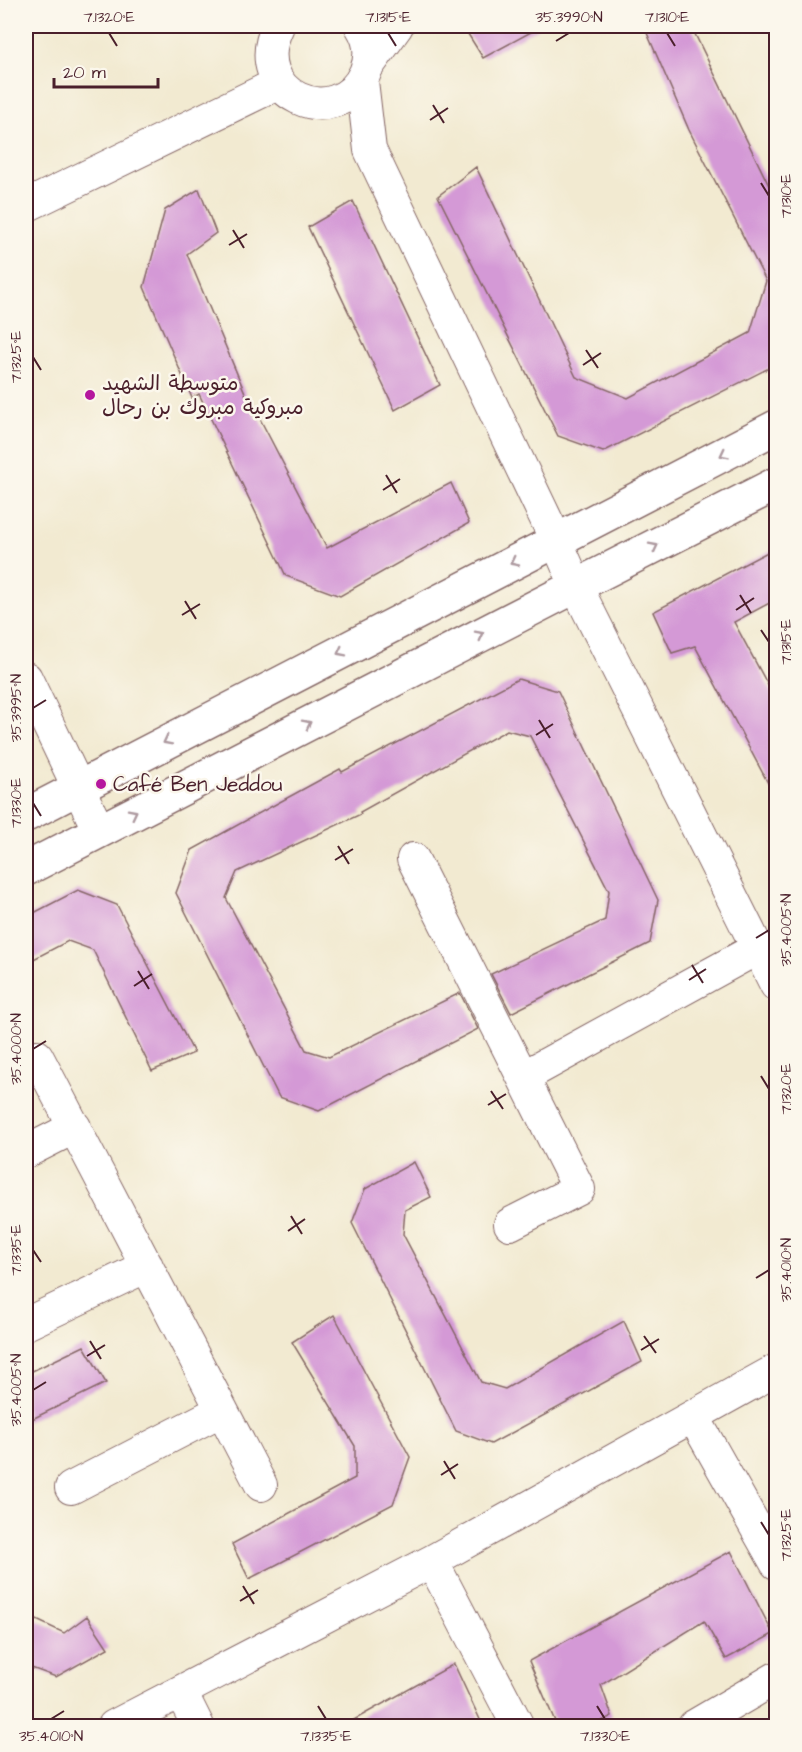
<svg xmlns="http://www.w3.org/2000/svg" width="802" height="1752" font-family="'Architects Daughter','Playpen Sans Arabic',sans-serif">
	<rect width="100%" height="100%" fill="#fbf7ec"/>
	<filter id="ink" filterUnits="userSpaceOnUse"><feTurbulence type="fractalNoise" baseFrequency=".0167" numOctaves="2"/><feDisplacementMap in="SourceGraphic" scale="12" xChannelSelector="R" yChannelSelector="G"/><feConvolveMatrix kernelMatrix="1 2 1 2 8 2 1 2 1" color-interpolation-filters="sRGB"/></filter>
	<filter id="wash" filterUnits="userSpaceOnUse"><feTurbulence type="fractalNoise" baseFrequency=".008" numOctaves="4" result="noise"/><feDisplacementMap in="SourceGraphic" scale="24" xChannelSelector="R" yChannelSelector="G"/><feGaussianBlur stdDeviation="1.35" result="paint"/><feColorMatrix in="noise" values="0 0 0 0 0 0 0 0 0 0 0 0 0 0 0 0 0 1.4 0 .05"/><feComposite in="paint" operator="in"/></filter>
	<g filter="url(#wash)">
		<rect width="100%" height="100%" fill="#f2ead1"/>
		<g id="blocks">
			<path fill="#d499d6" d="M463,26H542L483,58Z
				M644,26H691L777,202V364L603,452L558,436L438,196L476,167L576,377L628,398L750,333L766,281L689,130Z
				M199,189L216,233L187,254L256,419L259,417L327,548L451,483L469,523L340,596L286,576L199,394L192,398L144,287L165,210Z
				M353,201L440,385L395,410L308,227Z
				M777,547V599L734,622L777,702V800L695,646L672,653L653,612Z
				M518,679L558,691L658,900L650,943L511,1013L491,974L605,920L609,891L530,736L507,730L360,812L361,814L237,872L226,898L306,1050L329,1057L460,993L478,1029L319,1111L279,1097L176,893L192,850L340,769L342,772Z
				M78,890L117,905L194,1053L152,1071L93,950L68,941L26,963V917Z
				M414,1162L431,1197L405,1210L403,1234L481,1382L505,1389L624,1321L642,1362L491,1444L456,1431L352,1223L365,1189Z
				M334,1315L410,1457L393,1504L249,1579L232,1544L355,1478V1446L292,1342Z
				M84,1346L106,1383L26,1422V1374Z
				M731,1551L773,1634L726,1659L704,1621L601,1685L612,1716L592,1726H557L529,1661Z
				M26,1615L64,1633L87,1616L108,1648L56,1677L26,1666Z
				M454,1664L483,1726H343Z"/>
		</g>
	</g>
	<g filter="url(#ink)">
		<use href="#blocks" fill-opacity="0" stroke="#856665" stroke-width="1.5"/>
		<g fill="none" stroke-linecap="round" stroke-linejoin="round">
			<g stroke="#856665" stroke-width="34">
				<path id="minor" d="M278,26C244,95 337,134 365,73C372,57 370,40 361,26
					M368,66L397,26
					M362,81L370,150L556,540L576,586L776,985
					M26,206L279,83
					M26,678L99,831
					M413,859L579,1189L510,1224
					M37,1056L261,1485
					M523,1077L758,948
					M26,1152L75,1127
					M26,1324L147,1266
					M693,1416L776,1563
					M71,1488L222,1410
					M432,1561L518,1726
					M181,1692L198,1726
					M114,1726L432,1561L776,1370
					M694,1726L776,1678"/>
			</g>
			<g stroke="#856665" stroke-width="36">
				<path id="tertiary" d="M26,815L776,427
					M26,869L576,586L776,484"/>
			</g>
			<use href="#minor" stroke="#fff" stroke-width="32"/>
			<use href="#tertiary" stroke="#fff" stroke-width="33"/>
		</g>
		<defs><path id="oneway-chevron" d="M-2-3.5L2.5 0L-2 3.5" fill="none" stroke-width="1.6" stroke-linecap="round" stroke-linejoin="round" transform="scale(1.5)"/></defs>
		<g stroke="#ae9aa0">
			<use href="#oneway-chevron" transform="translate(724 454) rotate(153)"/>
			<use href="#oneway-chevron" transform="translate(654 547) rotate(-27)"/>
			<use href="#oneway-chevron" transform="translate(514 562) rotate(153)"/>
			<use href="#oneway-chevron" transform="translate(480 635) rotate(-27)"/>
			<use href="#oneway-chevron" transform="translate(341 652) rotate(153)"/>
			<use href="#oneway-chevron" transform="translate(307 724) rotate(-27)"/>
			<use href="#oneway-chevron" transform="translate(167 741) rotate(153)"/>
			<use href="#oneway-chevron" transform="translate(133 813) rotate(-27)"/>
		</g>
	</g>
	<path fill="none" stroke="#4a1f2b" stroke-width="2" d="M109,33L117,46M388,33L396,46M667,33L675,46M556,41L569,33M433,105L444,123M430,120L448,108M761,183L769,196M233,230L244,248M229,245L247,234M586,350L598,368M33,357L41,370M583,365L601,353M386,475L397,493M383,490L400,479M740,595L751,613M185,601L196,619M736,610L754,598M182,615L200,604M761,630L769,642M33,708L46,700M539,720L550,738M536,735L553,724M33,803L41,816M338,846L349,864M335,860L353,849M756,938L769,930M692,965L703,983M138,971L149,989M689,980L706,969M134,986L152,974M33,1049L46,1041M761,1076L769,1089M491,1091L503,1109M488,1105L506,1094M291,1216L302,1234M288,1231L305,1219M33,1250L41,1262M756,1278L769,1270M644,1336L656,1353M90,1341L101,1359M641,1350L659,1339M87,1356L105,1345M33,1390L46,1382M444,1461L455,1479M441,1475L458,1464M761,1522L769,1535M243,1586L254,1604M240,1601L258,1590M318,1706L326,1719M597,1706L605,1719M51,1719L64,1711"/>
	<g fill="#b5179e" stroke="#fbf7ec" stroke-width="2">
		<circle cx="90" cy="395" r="6"/>
		<circle cx="101" cy="784" r="6"/>
	</g>
	<g text-anchor="middle" stroke-width="5" stroke-linejoin="round" paint-order="stroke">
		<g font-size="21" fill="#4a1f2b" stroke="#fbf7ec" text-anchor="start">
			<text x="102" y="390">متوسطة الشهيد<tspan x="102" dy="24">مبروكية مبروك بن رحال</tspan></text>
			<text x="113" y="791">Café Ben Jeddou</text>
		</g>
	</g>
	<rect width="802" height="1752" fill="none" stroke="#fbf7ec" stroke-width="66"/>
	<path d="M54 78v9h104v-9" fill="none" stroke="#4a1f2b" stroke-width="3"/>
	<text x="63" y="78" font-size="18" fill="#4a1f2b" stroke="#fbf7ec" stroke-width="4.5" paint-order="stroke">20 m</text>
	<rect x="33" y="33" width="736" height="1686" fill="none" stroke="#4a1f2b" stroke-width="2"/>
	<g font-size="15" text-anchor="middle" fill="#4a1f2b">
		<text x="109" y="22">7.1320°E</text>
		<text x="388" y="22">7.1315°E</text>
		<text x="569" y="22">35.3990°N</text>
		<text x="667" y="22">7.1310°E</text>
		<text transform="translate(786 196) rotate(-90)" y="5">7.1310°E</text>
		<text transform="translate(16 357) rotate(-90)" y="5">7.1325°E</text>
		<text transform="translate(786 642) rotate(-90)" y="5">7.1315°E</text>
		<text transform="translate(16 708) rotate(-90)" y="5">35.3995°N</text>
		<text transform="translate(16 803) rotate(-90)" y="5">7.1330°E</text>
		<text transform="translate(786 930) rotate(-90)" y="5">35.4005°N</text>
		<text transform="translate(16 1049) rotate(-90)" y="5">35.4000°N</text>
		<text transform="translate(786 1089) rotate(-90)" y="5">7.1320°E</text>
		<text transform="translate(16 1250) rotate(-90)" y="5">7.1335°E</text>
		<text transform="translate(786 1270) rotate(-90)" y="5">35.4010°N</text>
		<text transform="translate(16 1390) rotate(-90)" y="5">35.4005°N</text>
		<text transform="translate(786 1535) rotate(-90)" y="5">7.1325°E</text>
		<text x="51" y="1741">35.4010°N</text>
		<text x="326" y="1741">7.1335°E</text>
		<text x="605" y="1741">7.1330°E</text>
	</g>
</svg>
